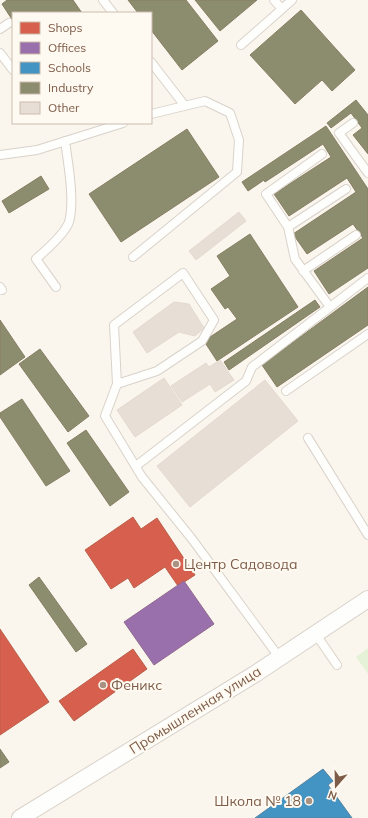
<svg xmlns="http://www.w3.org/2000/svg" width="368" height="818" font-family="Mulish,sans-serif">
	<rect width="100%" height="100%" fill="#faf6ee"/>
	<path fill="#e6f2d7" d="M368,648V674L356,657Z"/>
	<path fill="#d6604d" stroke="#bb5f4c" d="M133,517L141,529L157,518L195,575L178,586L165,567L134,588L128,578L111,589L85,550Z
		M0,629L49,702L0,735Z
		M133,649L147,669L74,721L59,701Z"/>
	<path fill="#9970ab" stroke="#916a8d" d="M184,581L214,624L154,665L124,622Z"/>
	<path fill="#4393c3" stroke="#54829e" d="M323,769L333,781L328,785L352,818H255Z"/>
	<path fill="#8c8c6e" stroke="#887e63" d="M7,0H73L82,13H13V21L2,4Z
		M128,0H186L218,41L182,70L151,30V13H138Z
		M195,0H257L220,31Z
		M301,10L355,70L332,91L322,80L295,104L250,55Z
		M356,100L368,115V154L353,135L362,128L351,113L331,128L327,123Z
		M326,126L368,189V268L329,294L314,271L363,238L353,224L307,254L293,234L356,192L347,178L289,216L274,194L331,157L323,144L265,182L264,180L248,191L242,182Z
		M187,129L219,177L121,242L89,194Z
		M41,176L49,189L9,213L2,201Z
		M250,234L298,307L217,361L204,341L237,319L228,307L225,309L211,289L230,276L217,256Z
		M368,287V325L277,387L262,365Z
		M315,300L320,307L229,370L224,362Z
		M0,320L25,357L0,375Z
		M40,349L89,416L68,432L19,364Z
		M22,399L70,471L46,486L0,417V413Z
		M86,430L129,492L110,506L67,443Z
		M39,577L87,644L76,652L29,585Z
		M0,749L9,762L0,768Z"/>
	<path fill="#e7ded5" stroke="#e4d9cf" d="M239,212L246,221L196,260L189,251Z
		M174,302L189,304L204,328L195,336L179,332L147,353L133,332Z
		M220,360L234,380L215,392L210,384L182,402L171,386L206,363L209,367Z
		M164,378L182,405L135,437L117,410Z
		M265,380L298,421L190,507L157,466Z"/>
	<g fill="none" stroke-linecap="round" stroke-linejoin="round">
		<g stroke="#d9d2ca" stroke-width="10">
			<path id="service" d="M103,0L113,13
				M282,9L292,0
				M0,29L9,23
				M241,45L282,9L274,0
				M0,53L13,70
				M151,62L185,106
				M353,123L339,133L368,173
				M322,154L266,194L288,227L295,259L330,307
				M0,155L37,150L123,123
				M288,227L346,189
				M133,257L237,172L239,140L230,113L205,101L151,114
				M303,271L356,235
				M0,287L2,290
				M56,287L36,259C45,251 65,234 69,222C75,201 68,163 65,141
				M117,384L157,371L202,341L214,320L183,273L114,325L117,384L105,416L142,477L192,539L279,657
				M286,391L368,334
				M308,438L368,535
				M136,466L246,381L252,367L368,278
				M315,633L337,665"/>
		</g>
		<g stroke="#d9d2ca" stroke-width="18">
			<path id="minor" d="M20,818L255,674L368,599"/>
		</g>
		<use href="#service" stroke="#fefefc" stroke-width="8"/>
		<use href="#minor" stroke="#fefefc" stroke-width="16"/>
	</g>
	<g fill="#a99282" stroke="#fffaf1" stroke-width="1.5">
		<circle cx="176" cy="564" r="4"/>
		<circle cx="103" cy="685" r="4"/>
		<circle cx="309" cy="801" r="4"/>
	</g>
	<g text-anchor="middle" stroke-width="4" stroke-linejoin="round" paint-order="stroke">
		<g font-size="14" fill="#7d5c48" stroke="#fffaf1" text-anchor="start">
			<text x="184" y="569">Центр Садовода</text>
			<text x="111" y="690">Феникс</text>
			<text x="301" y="806" text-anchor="end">Школа № 18</text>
		</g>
		<g font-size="14" fill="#7d5c48" stroke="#fffaf1">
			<text transform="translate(195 710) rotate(-32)" y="5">Промышленная улица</text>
		</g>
	</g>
	<rect x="12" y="12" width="140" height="112" fill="#fffaf1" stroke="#cbbbad"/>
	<rect x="20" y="22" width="20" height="12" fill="#d6604d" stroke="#cbbbad"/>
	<text x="48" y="32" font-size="12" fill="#7d5c48">Shops</text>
	<rect x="20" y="42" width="20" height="12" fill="#9970ab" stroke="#cbbbad"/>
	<text x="48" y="52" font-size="12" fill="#7d5c48">Offices</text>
	<rect x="20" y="62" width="20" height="12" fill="#4393c3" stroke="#cbbbad"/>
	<text x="48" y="72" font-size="12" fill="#7d5c48">Schools</text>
	<rect x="20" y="82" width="20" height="12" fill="#8c8c6e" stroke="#cbbbad"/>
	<text x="48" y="92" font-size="12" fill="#7d5c48">Industry</text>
	<rect x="20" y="102" width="20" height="12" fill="#e7ded5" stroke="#cbbbad"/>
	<text x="48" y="112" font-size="12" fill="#7d5c48">Other</text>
	<g transform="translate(336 786) rotate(200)" stroke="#fffaf1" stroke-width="3" paint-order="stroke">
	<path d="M0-3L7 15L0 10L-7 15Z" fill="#7d5c48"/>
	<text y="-6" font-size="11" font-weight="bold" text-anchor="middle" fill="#7d5c48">N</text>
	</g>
</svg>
